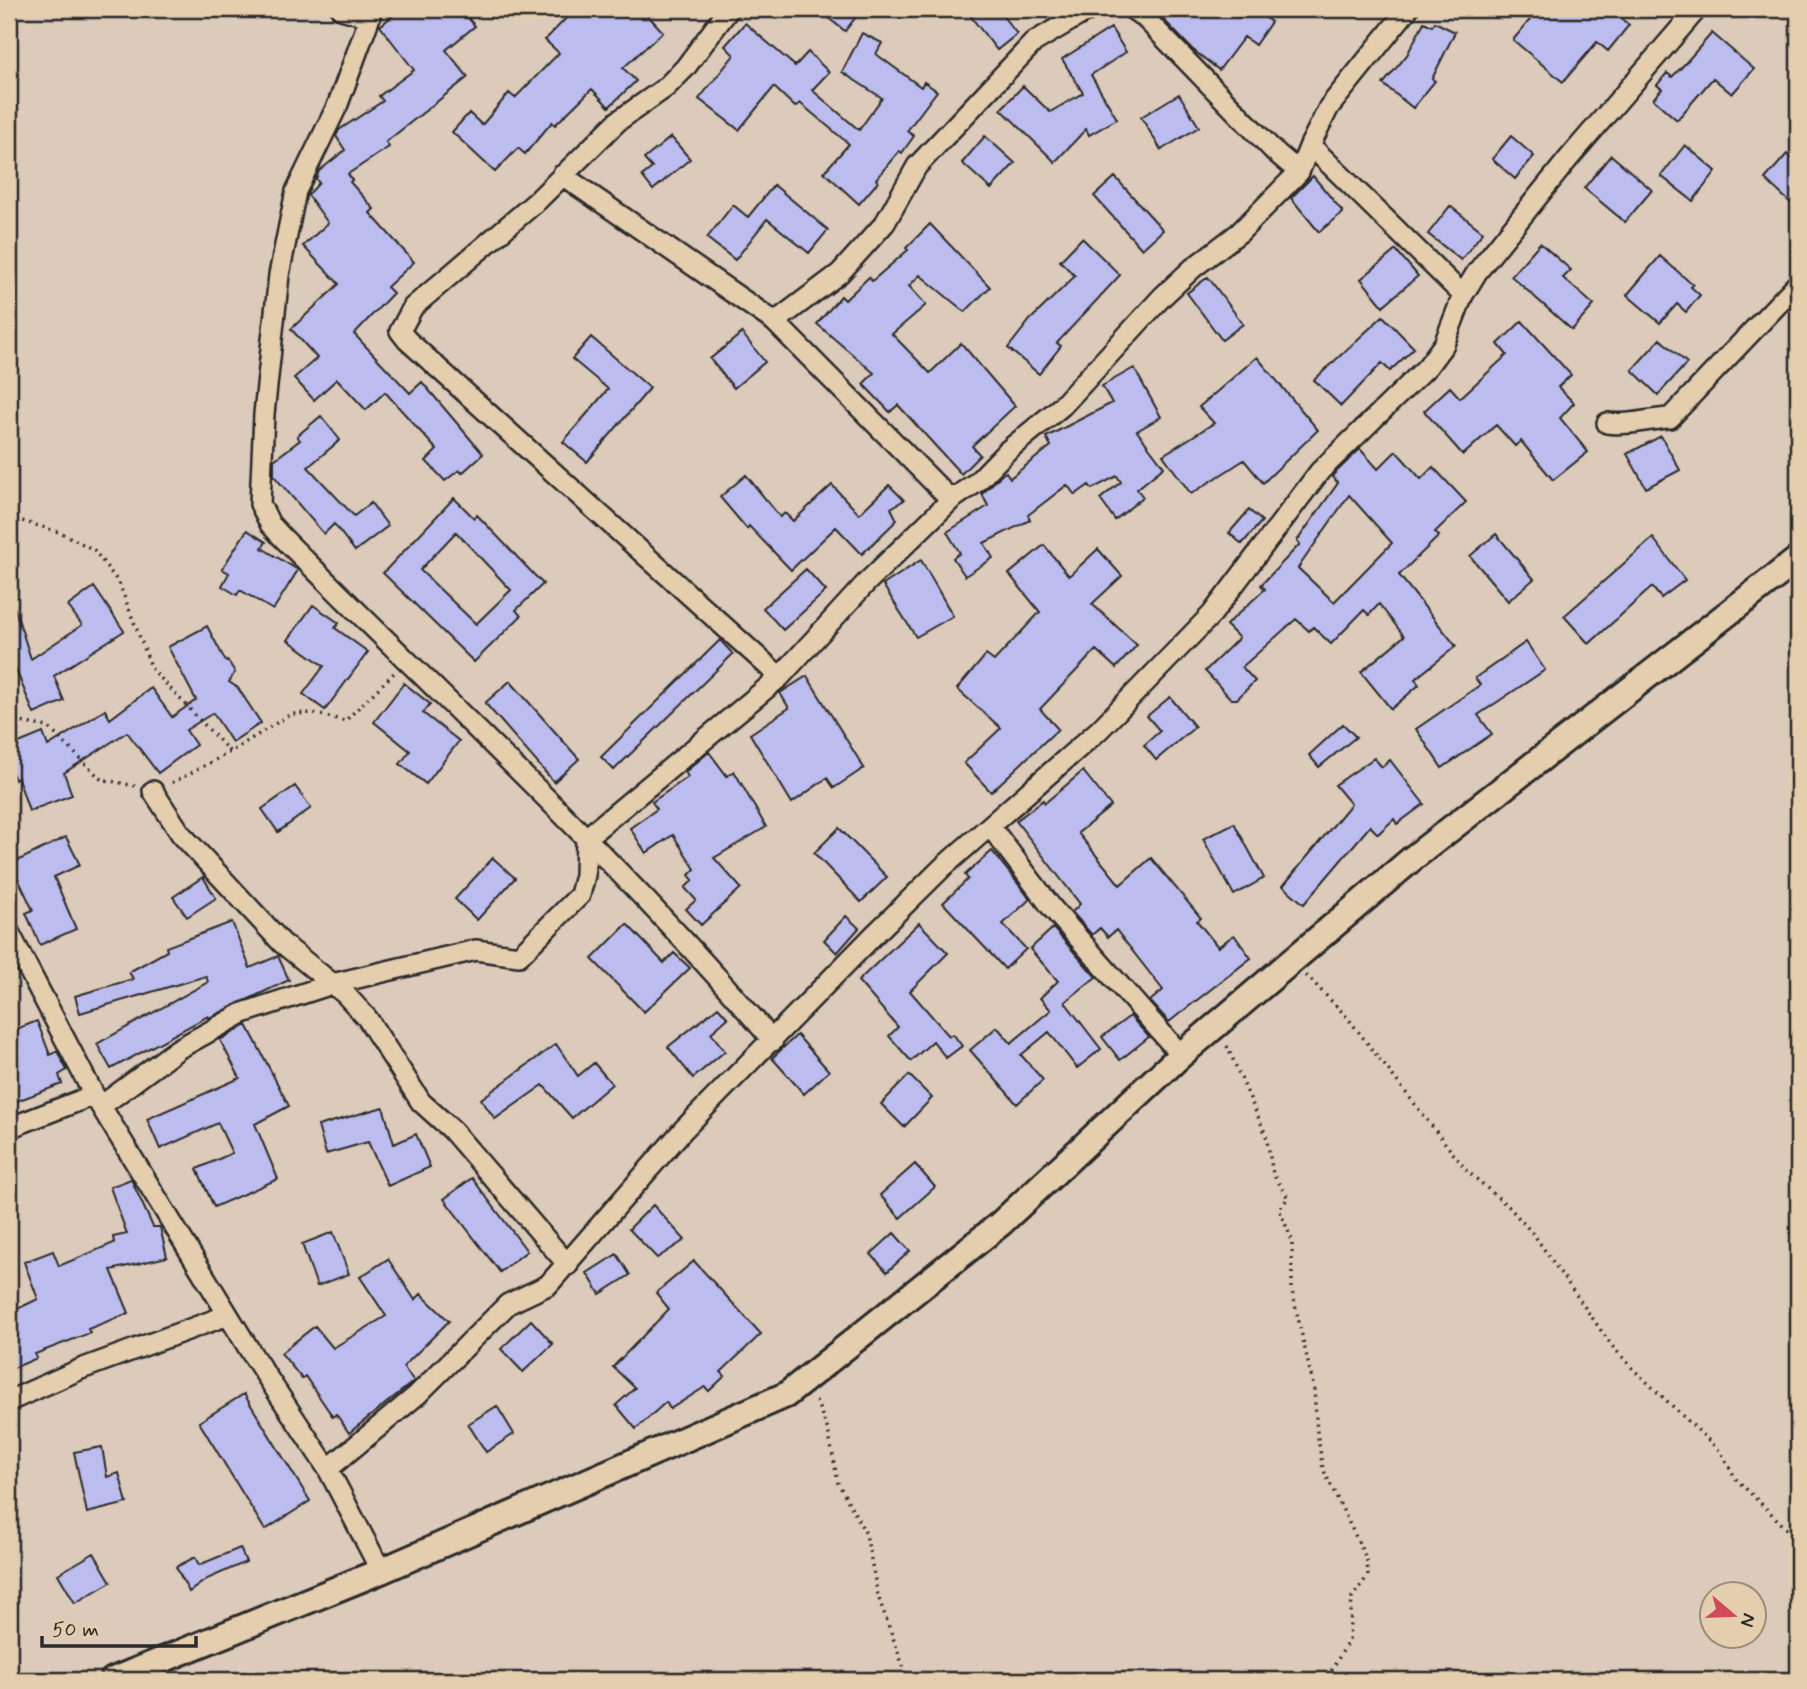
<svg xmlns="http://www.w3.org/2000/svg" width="1807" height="1689" font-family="Mynerve,sans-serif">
	<rect width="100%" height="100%" fill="#dccabb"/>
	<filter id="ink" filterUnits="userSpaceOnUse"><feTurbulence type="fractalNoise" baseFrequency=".0143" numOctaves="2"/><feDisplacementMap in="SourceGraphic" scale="14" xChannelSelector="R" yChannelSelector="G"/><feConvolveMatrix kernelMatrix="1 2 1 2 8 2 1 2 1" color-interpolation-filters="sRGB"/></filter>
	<g filter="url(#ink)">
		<path fill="#bcbcee" stroke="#2b2b2b" stroke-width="2" fill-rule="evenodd" d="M401,9H461L475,26L446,50L468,77L386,142L389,147L348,174L352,180L350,182L374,209L370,213L414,262L387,287L393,293L354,334L410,393L422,382L483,454L462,473L459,470L445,481L426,461L437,450L385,392L366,410L337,379L314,400L294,378L317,358L291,329L339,284L303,246L328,223L308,195L319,183L316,179L319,171L345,150L336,136L339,130L383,101L379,96L414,70L380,26Z
			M575,9H642L663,32L623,68L636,81L609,107L592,89L555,125L552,122L525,154L518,148L495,172L452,132L469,113L482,125L509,93L515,98L559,53L545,40Z
			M817,9H862L845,31Z
			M982,9H997L1017,34L997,50L971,17Z
			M1172,9H1254L1271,22L1255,45L1244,37L1219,70L1192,49L1164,20Z
			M1539,9H1609L1629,25L1608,51L1597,42L1563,82L1513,40Z
			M1424,22L1432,26L1435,22L1455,32L1432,79L1435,81L1413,108L1383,84L1407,55Z
			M745,23L795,66L808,52L829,72L812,90L859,130L882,98L842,72L862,33L882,43L876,54L921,87L924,82L937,91L907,131L914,136L902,153L899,151L876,179L878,182L859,204L824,172L849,144L800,103L795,107L774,87L739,130L699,99L734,55L725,46Z
			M1111,28L1126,52L1091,75L1117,119L1089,135L1086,129L1055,162L1001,109L1023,86L1050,112L1083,93L1062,59Z
			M1712,33L1754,69L1732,94L1713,78L1677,120L1653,99L1662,89L1657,85L1667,73L1672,77L1681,68Z
			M1179,94L1199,127L1161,150L1141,117Z
			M985,136L1015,163L991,189L962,163Z
			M1511,136L1534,156L1515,179L1492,159Z
			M671,137L690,159L653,190L642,176L652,168L644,159Z
			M1685,145L1716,171L1693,201L1661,176Z
			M1787,154L1798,164V210L1765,179Z
			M1611,155L1652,190L1625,222L1584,188Z
			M1313,176L1343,212L1319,232L1291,198Z
			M1115,177L1163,230L1142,249L1094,196Z
			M774,185L828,230L809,253L767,219L735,260L707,238L733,205L748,217Z
			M1450,206L1483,232L1461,260L1428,234Z
			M930,224L990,287L965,312L920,275L909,286L926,305L892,334L930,373L961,343L1015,406L972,446L980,455L961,474L898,405L890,412L863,384L874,373L817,324L841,296L845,300L869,277L872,281L908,250L906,248Z
			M1082,238L1120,275L1057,343L1061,346L1039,374L1008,348L1030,320L1075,276L1060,261Z
			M1540,243L1571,270L1563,278L1594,305L1572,330L1511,276Z
			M1396,250L1418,276L1383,306L1361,279Z
			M1660,256L1693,285L1691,287L1700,295L1686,312L1677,304L1660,323L1627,295Z
			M1208,277L1243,324L1222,340L1187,293Z
			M1383,316L1414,348L1390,371L1382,363L1341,406L1314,380Z
			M1522,321L1571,375L1558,387L1574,403L1560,418L1588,452L1553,480L1521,441L1515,446L1496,425L1463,455L1424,411L1450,387L1460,398L1507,355L1498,344Z
			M742,333L765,362L734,388L710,359Z
			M591,337L650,388L587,462L563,442L608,389L572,359Z
			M1660,339L1687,363L1658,395L1632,370Z
			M1257,357L1318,430L1263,483L1244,460L1191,494L1163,455L1214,423L1199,407Z
			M1134,368L1161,417L1137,431L1164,467L1137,489L1143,497L1115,520L1100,499L1121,482L1117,476L1092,489L1089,485L1075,495L1067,485L1028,515L1030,520L984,543L993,558L965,576L953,558L960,553L947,532L988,506L982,494L1001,475L1006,472L1010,478L1051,446L1046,437L1112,403L1102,386Z
			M321,416L340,440L308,467L354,516L371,503L388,526L355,551L334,524L324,534L274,476V460L300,440L297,436Z
			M1661,436L1680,470L1646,488L1627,454Z
			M1360,449L1378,469L1396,451L1421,479L1433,467L1466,502L1435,532L1439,536L1399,575L1456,646L1415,679L1419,685L1391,709L1361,672L1404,636L1379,604L1369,615L1364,610L1331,644L1313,627L1309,631L1296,619L1242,667L1255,681L1237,699H1231L1205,671L1239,638L1226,625L1265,589L1261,585L1300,544L1297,541L1338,483L1332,476ZM1349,495L1392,543L1334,602L1298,568Z
			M746,475L780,517L785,513L793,521L832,485L859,514L889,485L904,500L891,508L897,520L862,554L836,527L791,570L749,526L747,529L720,497Z
			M454,498L474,518L477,515L543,584L516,610L521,616L474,662L383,573ZM456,532L511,590L476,624L420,570Z
			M1249,510L1262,521L1242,544L1229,533Z
			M247,530L266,542L262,548L298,570L273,610L240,590L237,595L222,586L229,573L222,569Z
			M1496,534L1534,579L1508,601L1470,556Z
			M1653,538L1685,580L1661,598L1652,587L1589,644L1564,616Z
			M1044,545L1069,576L1098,549L1122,576L1092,604L1137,645L1116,668L1096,650L1040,709L1058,729L991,792L964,763L1001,728L957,689L986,655L994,661L1040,612L1009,574Z
			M921,560L953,616L916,637L883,585Z
			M806,569L826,591L783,630L763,608Z
			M94,587L124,631L54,676L64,701L34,714L9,653V600H12L31,659L82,625L68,606Z
			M313,605L339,623L335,628L368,652L325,710L303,694L324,666L288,640Z
			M207,626L226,662L228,661L235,672L229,682L238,688L261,723L232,742L213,713L186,730L196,745L158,773L127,732L64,773L72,795L29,811L18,778L15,780L9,765V747L43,733L48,746L105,710L110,719L151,688L172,717L196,700L168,647Z
			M720,640L733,654L614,770L601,757Z
			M1526,642L1545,670L1478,715L1492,734L1442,768L1416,729L1480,685L1475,678Z
			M807,676L864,768L834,788L827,778L792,803L750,734L789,708L780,693Z
			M510,681L579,759L554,782L485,703Z
			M404,683L430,704L423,713L459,741L426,784L400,764L410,751L374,722Z
			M1170,697L1195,727L1156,760L1144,745L1160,731L1147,716Z
			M1343,724L1356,737L1319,767L1309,755Z
			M709,752L727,776L734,771L766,827L714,858L741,888L701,925L686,909L696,900L685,888L693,880L689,875L695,869L673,835L646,853L630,828L657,809L652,802L688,777L685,772Z
			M1374,758L1382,767L1390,760L1424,804L1397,824L1394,819L1378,834L1370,826L1304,904L1283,886L1351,804L1335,785Z
			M1083,771L1111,806L1078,833L1120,885L1151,858L1201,918L1197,921L1218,947L1234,935L1251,958L1169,1022L1150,1001L1163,990L1116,930L1108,937L1100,928L1092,935L1072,912L1080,904L1016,821L1043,800L1045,803Z
			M295,786L311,808L278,832L262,809Z
			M1234,823L1264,878L1234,895L1203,839Z
			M839,828L887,877L861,902L814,853Z
			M66,837L80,865L54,877L76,929L40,945L26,913L33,910L11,864Z
			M992,851L1030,899L1003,924L1026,949L1005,969L943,903L968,879L965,875Z
			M493,858L515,878L477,920L455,899Z
			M203,877L216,898L187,917L173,897Z
			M846,916L859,928L837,953L824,940Z
			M232,922L250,968L278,956L289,980L209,1018L208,1016L111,1069L97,1044L208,982L206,976L80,1013L75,996L133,979L129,972L167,951L166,947Z
			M919,923L948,953L910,991L949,1036L953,1034L962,1046L946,1058L933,1041L911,1061L889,1036L898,1027L858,981Z
			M627,924L664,963L674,953L690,968L644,1012L592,959Z
			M1053,928L1096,977L1065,1002L1101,1049L1077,1068L1049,1032L1021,1055L1043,1080L1017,1104L970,1050L997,1027L1011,1043L1051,1010L1040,998L1058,981L1030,949Z
			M718,1007L728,1018L711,1033L725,1051L693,1078L668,1047Z
			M1130,1016L1149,1037L1120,1060L1102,1037Z
			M37,1021L50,1055L57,1051L67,1070L59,1075L62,1084L9,1104V1032Z
			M247,1025L289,1106L255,1124L278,1179L214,1207L197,1169L232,1153L218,1123L160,1149L147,1119L240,1078L220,1040Z
			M797,1035L829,1071L804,1094L772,1058Z
			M556,1044L578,1076L594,1063L612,1084L572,1118L543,1085L495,1119L481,1099Z
			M909,1075L932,1098L904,1127L881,1104Z
			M383,1107L394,1144L416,1134L430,1167L388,1186L368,1142L326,1154L318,1126Z
			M915,1164L935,1187L900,1218L880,1195Z
			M472,1178L527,1251L500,1272L444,1199Z
			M131,1179L153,1227H160L167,1257L111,1270L129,1313L88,1329L90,1333L35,1354L37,1358L9,1370V1313L38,1299L24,1262L53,1251L59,1266L114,1243L113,1237L127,1234L110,1187Z
			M653,1205L685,1240L657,1258L629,1229Z
			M333,1232L349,1274L317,1286L302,1244Z
			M894,1233L910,1251L887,1272L871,1254Z
			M617,1254L630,1275L600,1294L587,1273Z
			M388,1259L415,1300L421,1294L449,1321L403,1367L414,1381L349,1433L336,1414L333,1417L305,1376L302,1379L281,1353L315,1326L333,1348L386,1316L360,1277Z
			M694,1261L761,1334L721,1372L725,1376L709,1391L705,1387L670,1409L666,1402L636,1429L616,1405L635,1388L613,1367L669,1309L656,1293Z
			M531,1320L553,1344L523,1372L501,1349Z
			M244,1394L310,1501L265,1530L199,1422Z
			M497,1406L514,1434L486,1452L468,1424Z
			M102,1447L107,1477L119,1473L127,1503L87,1513L74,1452Z
			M240,1548L246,1562L207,1579L189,1592L176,1567L195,1557L199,1565Z
			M94,1553L111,1582L75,1603L58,1574Z"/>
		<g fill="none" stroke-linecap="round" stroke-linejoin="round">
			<g stroke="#2b2b2b" stroke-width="24">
				<path id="minor" d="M341,9L370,17
					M370,9V17L338,104L296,191L279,275L264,414L260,504L270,524L282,537C447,703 621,862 773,1041
					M729,9L685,68L665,88L618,121L537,201L413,307L400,331L407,340L780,677
					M1132,9L1144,17L1273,150L1299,172L1310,145L1463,295
					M1310,145L1329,107L1408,9
					M562,175L775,322L840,273L885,223L917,166L1034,42L1090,9
					M775,322L951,500
					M1607,423C1628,426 1648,419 1670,418L1798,283
					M153,791L181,834L257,916L282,943L345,994L367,1018L421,1102L451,1129L568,1265
					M990,826L1052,908L1181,1055
					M9,932L94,1095L252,1354L328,1469L381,1571
					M101,1106L178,1049L243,1013L332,984L476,950L519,956L580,895L585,875L586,838L780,677L866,583L951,500L977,482L1007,451L1062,406L1162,297L1193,268L1240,232L1299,172
					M9,1128L94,1095
					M9,1401L81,1369L228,1315
					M328,1469L417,1395L508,1304L548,1285L683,1130L873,936L943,867L1099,730L1212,614L1320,471L1427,367L1444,344L1463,295L1477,272L1569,158L1697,9"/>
			</g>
			<g stroke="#2b2b2b" stroke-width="30">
				<path id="tertiary" d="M113,1680L381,1571L786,1395L1000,1224L1181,1055L1413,858L1798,559"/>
			</g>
			<path stroke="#2b2b2b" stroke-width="3.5" stroke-dasharray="2 5" stroke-linecap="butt" d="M9,517L62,533L94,550L119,583L152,669L230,752
				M9,720L48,727L101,779L135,786
				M172,783L230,752L291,714L313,713L345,721L394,673
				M1306,975L1347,1017L1466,1170L1509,1207L1534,1235L1612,1346L1633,1369L1721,1452L1736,1479L1798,1540
				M1227,1046L1266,1135L1273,1174L1288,1198L1279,1209L1292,1240V1291L1314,1389L1317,1432L1323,1469L1367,1560L1368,1576L1352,1597L1349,1640L1326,1680
				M816,1401L828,1430L838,1483L866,1534L878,1596L908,1680"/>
			<use href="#minor" stroke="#e4ceae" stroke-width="19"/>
			<use href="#tertiary" stroke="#e4ceae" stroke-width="24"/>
		</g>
	</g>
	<rect width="1807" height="1689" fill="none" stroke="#e4ceae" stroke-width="35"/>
	<rect x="18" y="18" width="1772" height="1654" fill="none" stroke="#2b2b2b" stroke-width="2.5" filter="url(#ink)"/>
	<g transform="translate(1733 1615) rotate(109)"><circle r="33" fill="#e4ceae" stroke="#9a8d7a" stroke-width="2"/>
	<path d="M0-5L12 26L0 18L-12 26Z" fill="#d1495b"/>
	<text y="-10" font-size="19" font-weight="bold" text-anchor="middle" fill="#2b2b2b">N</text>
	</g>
	<path d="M42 1636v10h154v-10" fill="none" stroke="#2b2b2b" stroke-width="3.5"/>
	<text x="52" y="1636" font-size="21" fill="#2b2b2b" stroke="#e4ceae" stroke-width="5" paint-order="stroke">50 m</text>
</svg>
